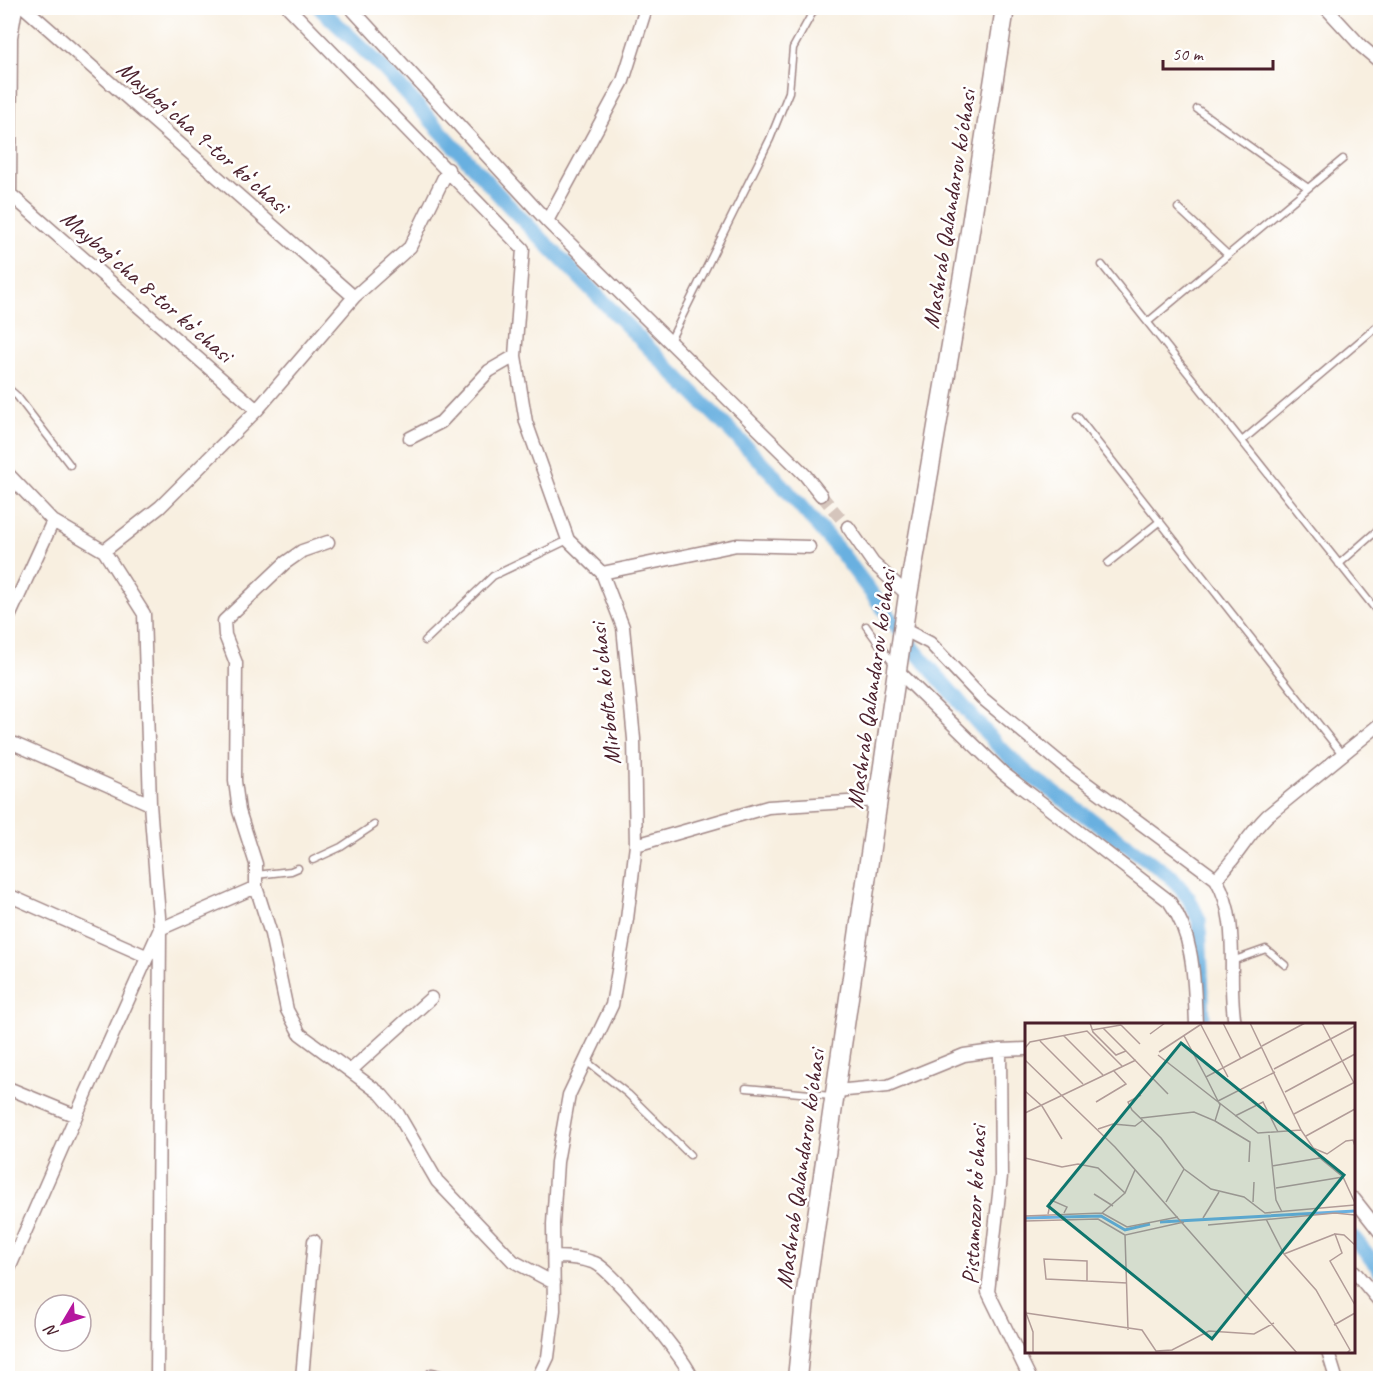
<svg xmlns="http://www.w3.org/2000/svg" width="1388" height="1386" font-family="Caveat,sans-serif">
	<rect width="100%" height="100%" fill="#fff"/>
	<filter id="ink" filterUnits="userSpaceOnUse"><feTurbulence type="fractalNoise" baseFrequency=".0167" numOctaves="2"/><feDisplacementMap in="SourceGraphic" scale="12" xChannelSelector="R" yChannelSelector="G"/><feConvolveMatrix kernelMatrix="1 2 1 2 8 2 1 2 1" color-interpolation-filters="sRGB"/></filter>
	<filter id="wash" filterUnits="userSpaceOnUse"><feTurbulence type="fractalNoise" baseFrequency=".008" numOctaves="4" result="noise"/><feDisplacementMap in="SourceGraphic" scale="24" xChannelSelector="R" yChannelSelector="G"/><feGaussianBlur stdDeviation="1.35" result="paint"/><feColorMatrix in="noise" values="0 0 0 0 0 0 0 0 0 0 0 0 0 0 0 0 0 1.4 0 .05"/><feComposite in="paint" operator="in"/></filter>
	<g filter="url(#wash)">
		<rect width="100%" height="100%" fill="#f8efe0"/>
		<g fill="none" stroke-linecap="round" stroke-linejoin="round">
			<path stroke="#69b0e0" stroke-width="15" d="M320,8L384,69L509,206L771,472L842,554L917,653L997,745L1028,774L1170,876L1188,897L1199,920L1203,1024
				M1354,1238L1380,1270"/>
		</g>
	</g>
	<g filter="url(#ink)">
		<g fill="none" stroke-linecap="round" stroke-linejoin="round">
			<path stroke="#d5c5bc" stroke-width="12" stroke-dasharray="12 6" stroke-linecap="butt" d="M821,495L848,527"/>
			<g stroke="#a18786" stroke-width="9">
				<path id="lane" d="M1197,109L1308,188
					M1178,208L1228,255
					M1102,265L1380,615
					M1149,321L1343,159
					M670,341L770,139L789,92L793,48L815,8
					M8,388L17,396L70,465
					M1077,416L1342,754
					M1242,441L1380,324
					M1108,563L1160,521
					M1339,564L1380,528
					M866,626L894,665
					M425,641L493,576L568,540
					M313,860L341,847L374,825
					M256,875L291,871L298,868
					M1232,961L1266,949L1285,965
					M586,1061L628,1094L690,1155
					M746,1088L831,1096"/>
			</g>
			<g stroke="#a18786" stroke-width="15">
				<path id="street" d="M25,8L354,297
					M289,8L523,249L515,356L526,422L568,540L602,573L623,627L634,739L636,845L627,919L612,1005L569,1095L557,1162L553,1224L554,1310L548,1357L538,1378
					M351,8L547,221L805,475L821,495
					M1326,8L1361,46L1380,62
					M10,194L257,410
					M8,204L10,194L11,37L16,8
					M547,221L623,81L646,8
					M410,438L441,422L489,371L515,356
					M8,474L53,521L104,551L144,614L150,804L160,929L157,1378
					M848,527L873,563L908,595
					M104,551L160,507L257,410L354,297L410,247L448,169
					M602,573L737,545L809,547
					M8,619L53,521
					M903,629L930,643L982,698L1070,771L1216,879C1235,860 1247,836 1267,816L1380,724
					M897,670L1003,773L1169,901C1195,937 1194,982 1196,1024
					M8,741L150,804
					M636,845L768,807L879,800
					M1216,879C1242,924 1226,976 1235,1024
					M256,887V864L239,811L235,781L236,663L225,635L224,621L285,563L302,551L328,542
					M8,895L146,956
					M1026,1049L1000,1050L1001,1176L988,1292L1030,1378
					M350,1071L431,998
					M8,1088L76,1116L8,1271
					M836,1091L888,1086L964,1055L1000,1050
					M76,1116L160,929L256,887L271,934L287,1010L300,1034L381,1094L398,1114L437,1181L513,1261L554,1283
					M1354,1199L1380,1232
					M554,1257C567,1257 582,1258 595,1263C611,1269 687,1361 692,1378
					M1354,1271L1380,1302
					M1328,1352L1336,1378
					M432,1375L443,1378
					M302,1378L314,1241"/>
			</g>
			<g stroke="#a18786" stroke-width="21">
				<path id="secondary" d="M797,1378L806,1291L908,595L964,269L1005,8"/>
			</g>
			<use href="#lane" stroke="#fff" stroke-width="6"/>
			<use href="#street" stroke="#fff" stroke-width="12"/>
			<use href="#secondary" stroke="#fff" stroke-width="18"/>
		</g>
	</g>
	<g text-anchor="middle" stroke-width="5" stroke-linejoin="round" paint-order="stroke">
		<g font-size="24" fill="#4a1f2b" stroke="#fff">
			<text transform="translate(203 137) rotate(41)" y="8">Maybogʻcha 9-tor koʻchasi</text>
			<text transform="translate(949 209) rotate(-81)" y="8">Mashrab Qalandarov ko'chasi</text>
			<text transform="translate(147 286) rotate(41)" y="8">Maybogʻcha 8-tor koʻchasi</text>
			<text transform="translate(871 689) rotate(-82)" y="8">Mashrab Qalandarov ko'chasi</text>
			<text transform="translate(605 694) rotate(-96)" y="8">Mirbolta koʻchasi</text>
			<text transform="translate(800 1169) rotate(-82)" y="8">Mashrab Qalandarov ko'chasi</text>
			<text transform="translate(974 1205) rotate(-87)" y="8">Pistamozor koʻchasi</text>
		</g>
	</g>
	<g transform="translate(1025 1023)">
		<rect width="330" height="330" fill="#f8efe0"/>
		<path fill="none" stroke="#69b0e0" stroke-width="3" d="M0,195L76,193L100,207L125,201M135,199L330,188"/>
		<path fill="none" stroke="#b29c98" stroke-width="1.5" d="M65,0L68,9L91,32L101,28L78,5M198,0L216,36M225,0L276,107L295,135L318,154L330,180M297,0L329,60M96,2L115,21M176,2L203,54M67,7L96,2M125,11L140,0M39,13L78,52M159,13L181,54L237,24M15,18L58,61M237,23L280,0M0,25L5,19L62,8L97,43M101,28L143,71M134,29L178,0M133,32L233,110L276,107M0,37L90,124L272,330M249,46L330,3M0,68L17,83L37,116M260,69L330,31M116,72L103,79L107,87L136,115L159,146L186,166L219,174L240,190L330,182M193,78L250,49M71,79L101,61L88,47M0,90L111,37M269,91L330,59M210,93L238,79L253,109M116,95L169,89L190,98L195,82L181,54M190,98L225,119L224,139M73,106L88,101L110,103L118,97M244,112L251,177L257,189M281,113L330,86M288,125L302,131L321,118L328,117L330,123M0,135L37,144L53,141L73,145L100,170L77,190L0,193M247,143L295,135M251,165L318,154M100,170L110,147M69,171L88,183M141,179L159,146M228,179L229,159M77,190L102,204L153,194M23,191L26,177L42,184L39,190M178,195L194,169M241,196L259,231L291,267L325,327L322,330M0,198L73,196L100,212M183,202L310,190L330,192M330,222L319,212L310,211L317,230L305,238L330,282M259,231L310,211M62,258V238L19,236L21,256L62,258L102,260M0,287L8,309V330M1,290L117,307L131,328L147,327L184,308L229,311L249,300M309,302L330,290M103,307L100,212L159,199"/>
		<path fill="#0f766e" fill-opacity="0.15" stroke="#0f766e" stroke-width="3" d="M156,20L319,152L187,316L23,183Z"/>
		<rect width="330" height="330" fill="none" stroke="#4a1f2b" stroke-width="3"/>
	</g>
	<rect width="1388" height="1386" fill="none" stroke="#fff" stroke-width="30"/>
	<g transform="translate(63 1323) rotate(231)"><circle r="28" fill="#ffffff" stroke="#b7a5aa" stroke-width="1.5"/>
	<path d="M0-4.5L10 22L0 15L-10 22Z" fill="#b5179e"/>
	<text y="-9" font-size="16" font-weight="bold" text-anchor="middle" fill="#4a1f2b">N</text>
	</g>
	<path d="M1163 60v9h110v-9" fill="none" stroke="#4a1f2b" stroke-width="3"/>
	<text x="1172" y="60" font-size="18" fill="#4a1f2b" stroke="#ffffff" stroke-width="4.5" paint-order="stroke">50 m</text>
</svg>
